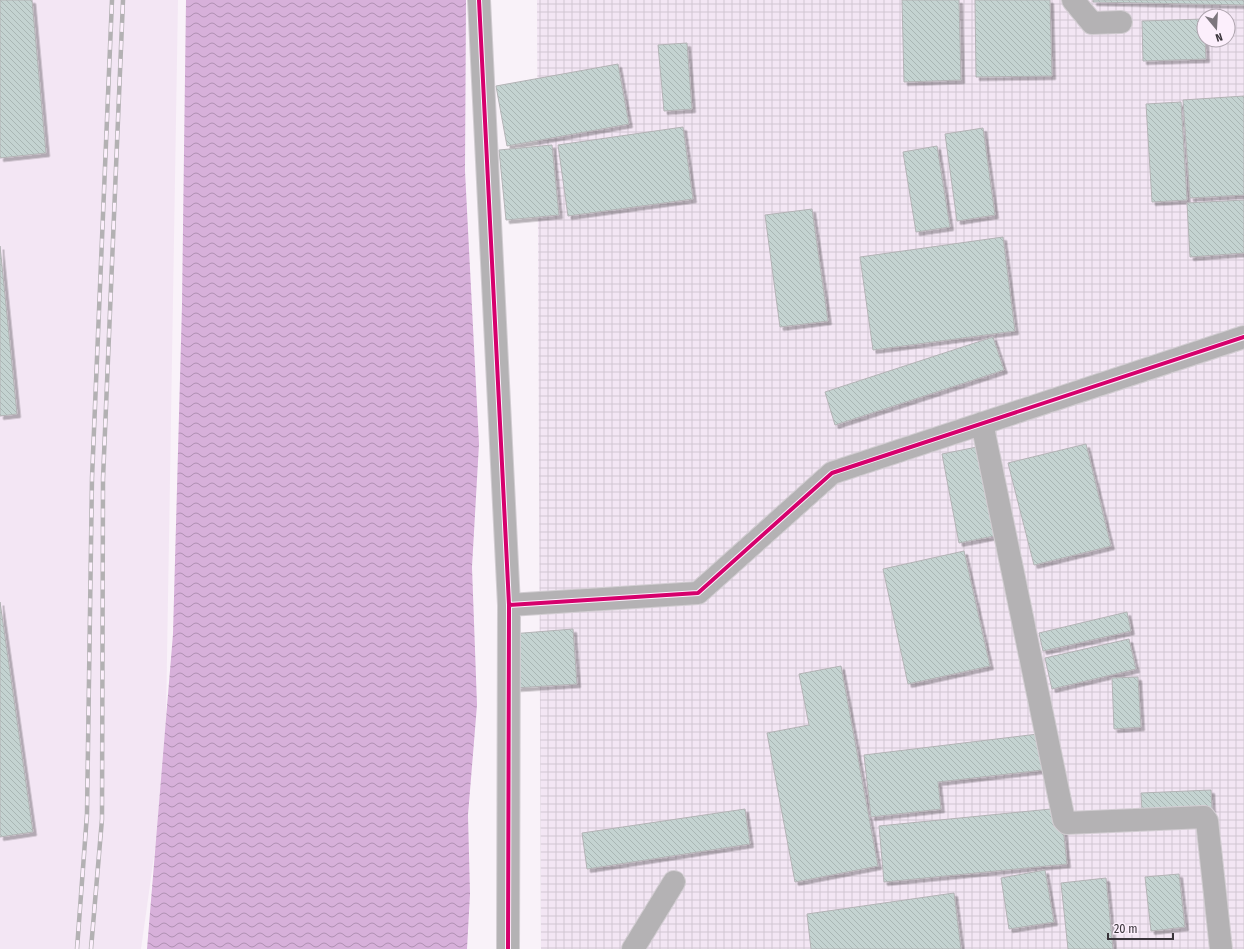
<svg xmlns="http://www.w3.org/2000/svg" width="1244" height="949" font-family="'Fira Sans Condensed',sans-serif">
	<defs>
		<pattern id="industrial-grid" width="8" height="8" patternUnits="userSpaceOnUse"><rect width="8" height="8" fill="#f3e6f4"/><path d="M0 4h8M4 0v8" fill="none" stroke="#d1c6d2"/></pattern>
		<pattern id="water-waves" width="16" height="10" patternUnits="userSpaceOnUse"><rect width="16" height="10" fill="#d7b0da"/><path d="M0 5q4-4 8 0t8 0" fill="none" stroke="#af90b2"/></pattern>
		<pattern id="building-back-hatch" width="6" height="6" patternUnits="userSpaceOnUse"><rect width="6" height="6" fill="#c4d3d1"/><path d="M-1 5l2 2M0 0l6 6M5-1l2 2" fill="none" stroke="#a9b6b4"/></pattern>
		<filter id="shadow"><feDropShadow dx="3.5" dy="3.5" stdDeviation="0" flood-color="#0004"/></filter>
	</defs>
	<rect width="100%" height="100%" fill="#f9f2f9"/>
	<path fill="#f3e6f4" d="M0,0H178L165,778L141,949H0Z"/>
	<path fill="url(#industrial-grid)" fill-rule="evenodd" d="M537,0H1244V949H541ZM1204,16H1228V40H1204Z"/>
	<path fill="url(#water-waves)" d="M186,0H466L465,171L479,444L472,567L477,705L468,815L470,894L467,949H147L173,634L182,305Z"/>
	<path fill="url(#building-back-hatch)" stroke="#b3b3b5" filter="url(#shadow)" d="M0,0H32L46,153L0,158Z
		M902,0H959L961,80L904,82Z
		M975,0H1050L1052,76L976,77Z
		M1093,0H1244V5L1093,2Z
		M1204,19L1206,59L1143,61L1142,21Z
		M687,43L692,109L664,111L658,45Z
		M618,64L629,124L507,146L496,86Z
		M1244,96V195L1190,198L1183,100Z
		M1181,102L1187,200L1152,202L1146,104Z
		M683,127L693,199L568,216L558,145Z
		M983,128L995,215L957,221L945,134Z
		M552,145L559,215L506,220L499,150Z
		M937,146L950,227L916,232L903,152Z
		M1244,200V253L1190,257L1187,203Z
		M812,209L828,321L780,327L765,215Z
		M1003,237L1015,331L873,350L860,257Z
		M0,246L17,414L0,416Z
		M993,337L1004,370L835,425L825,392Z
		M1086,444L1111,546L1034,565L1008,463Z
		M982,446L999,535L959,543L942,454Z
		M964,551L990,666L908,684L883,569Z
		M0,602L33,832L0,837Z
		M1127,612L1131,631L1043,651L1039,633Z
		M573,629L577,684L515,688L511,634Z
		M1129,639L1136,669L1052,689L1045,658Z
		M841,666L878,866L795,882L767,733L809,725L799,674Z
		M1138,677L1141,727L1114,729L1112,678Z
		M1038,734L1043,770L938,782L941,809L871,817L864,755Z
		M1211,790L1212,809L1142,812L1141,793Z
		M1061,808L1067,864L884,882L879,826Z
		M745,809L750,844L587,869L582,833Z
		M1045,870L1054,922L1009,929L1001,878Z
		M1179,874L1185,927L1151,931L1145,877Z
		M1106,878L1113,949H1068L1061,883Z
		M954,893L961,949H811L807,914Z"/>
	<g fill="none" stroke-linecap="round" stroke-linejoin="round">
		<g stroke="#d2cdd2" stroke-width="24">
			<path id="minor" d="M479,0L509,605L508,949
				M1073,0L1092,23L1121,22
				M982,423L1064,820L1067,823L1204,817L1207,821L1221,949
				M509,605L698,593L832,473L1244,337
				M633,949L674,882"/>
		</g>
		<use href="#minor" stroke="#b4b2b4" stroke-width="22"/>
		<g stroke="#b3b1b3" stroke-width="4.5">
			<path id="rail" d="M77,949L87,814L92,478L112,0
				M91,949L102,819L103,479L123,0"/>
		</g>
		<use href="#rail" stroke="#fceffc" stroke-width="3" stroke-dasharray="9" stroke-linecap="butt"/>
		<g stroke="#fceffc" stroke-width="6">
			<path id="cycleway" d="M479,0L509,605L508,949
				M509,605L698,593L832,473L1244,337"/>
		</g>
		<use href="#cycleway" stroke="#d6006c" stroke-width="4"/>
	</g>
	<g transform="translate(1216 28) rotate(162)"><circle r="19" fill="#fceffc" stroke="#aea4ae"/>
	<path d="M0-3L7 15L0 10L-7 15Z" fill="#7c767d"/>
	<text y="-6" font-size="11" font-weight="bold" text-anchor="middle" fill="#39343a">N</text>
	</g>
	<path d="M1108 933v6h65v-6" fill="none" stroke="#39343a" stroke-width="2"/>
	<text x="1114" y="933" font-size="12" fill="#39343a" stroke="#fceffc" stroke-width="3" paint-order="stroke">20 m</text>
</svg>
